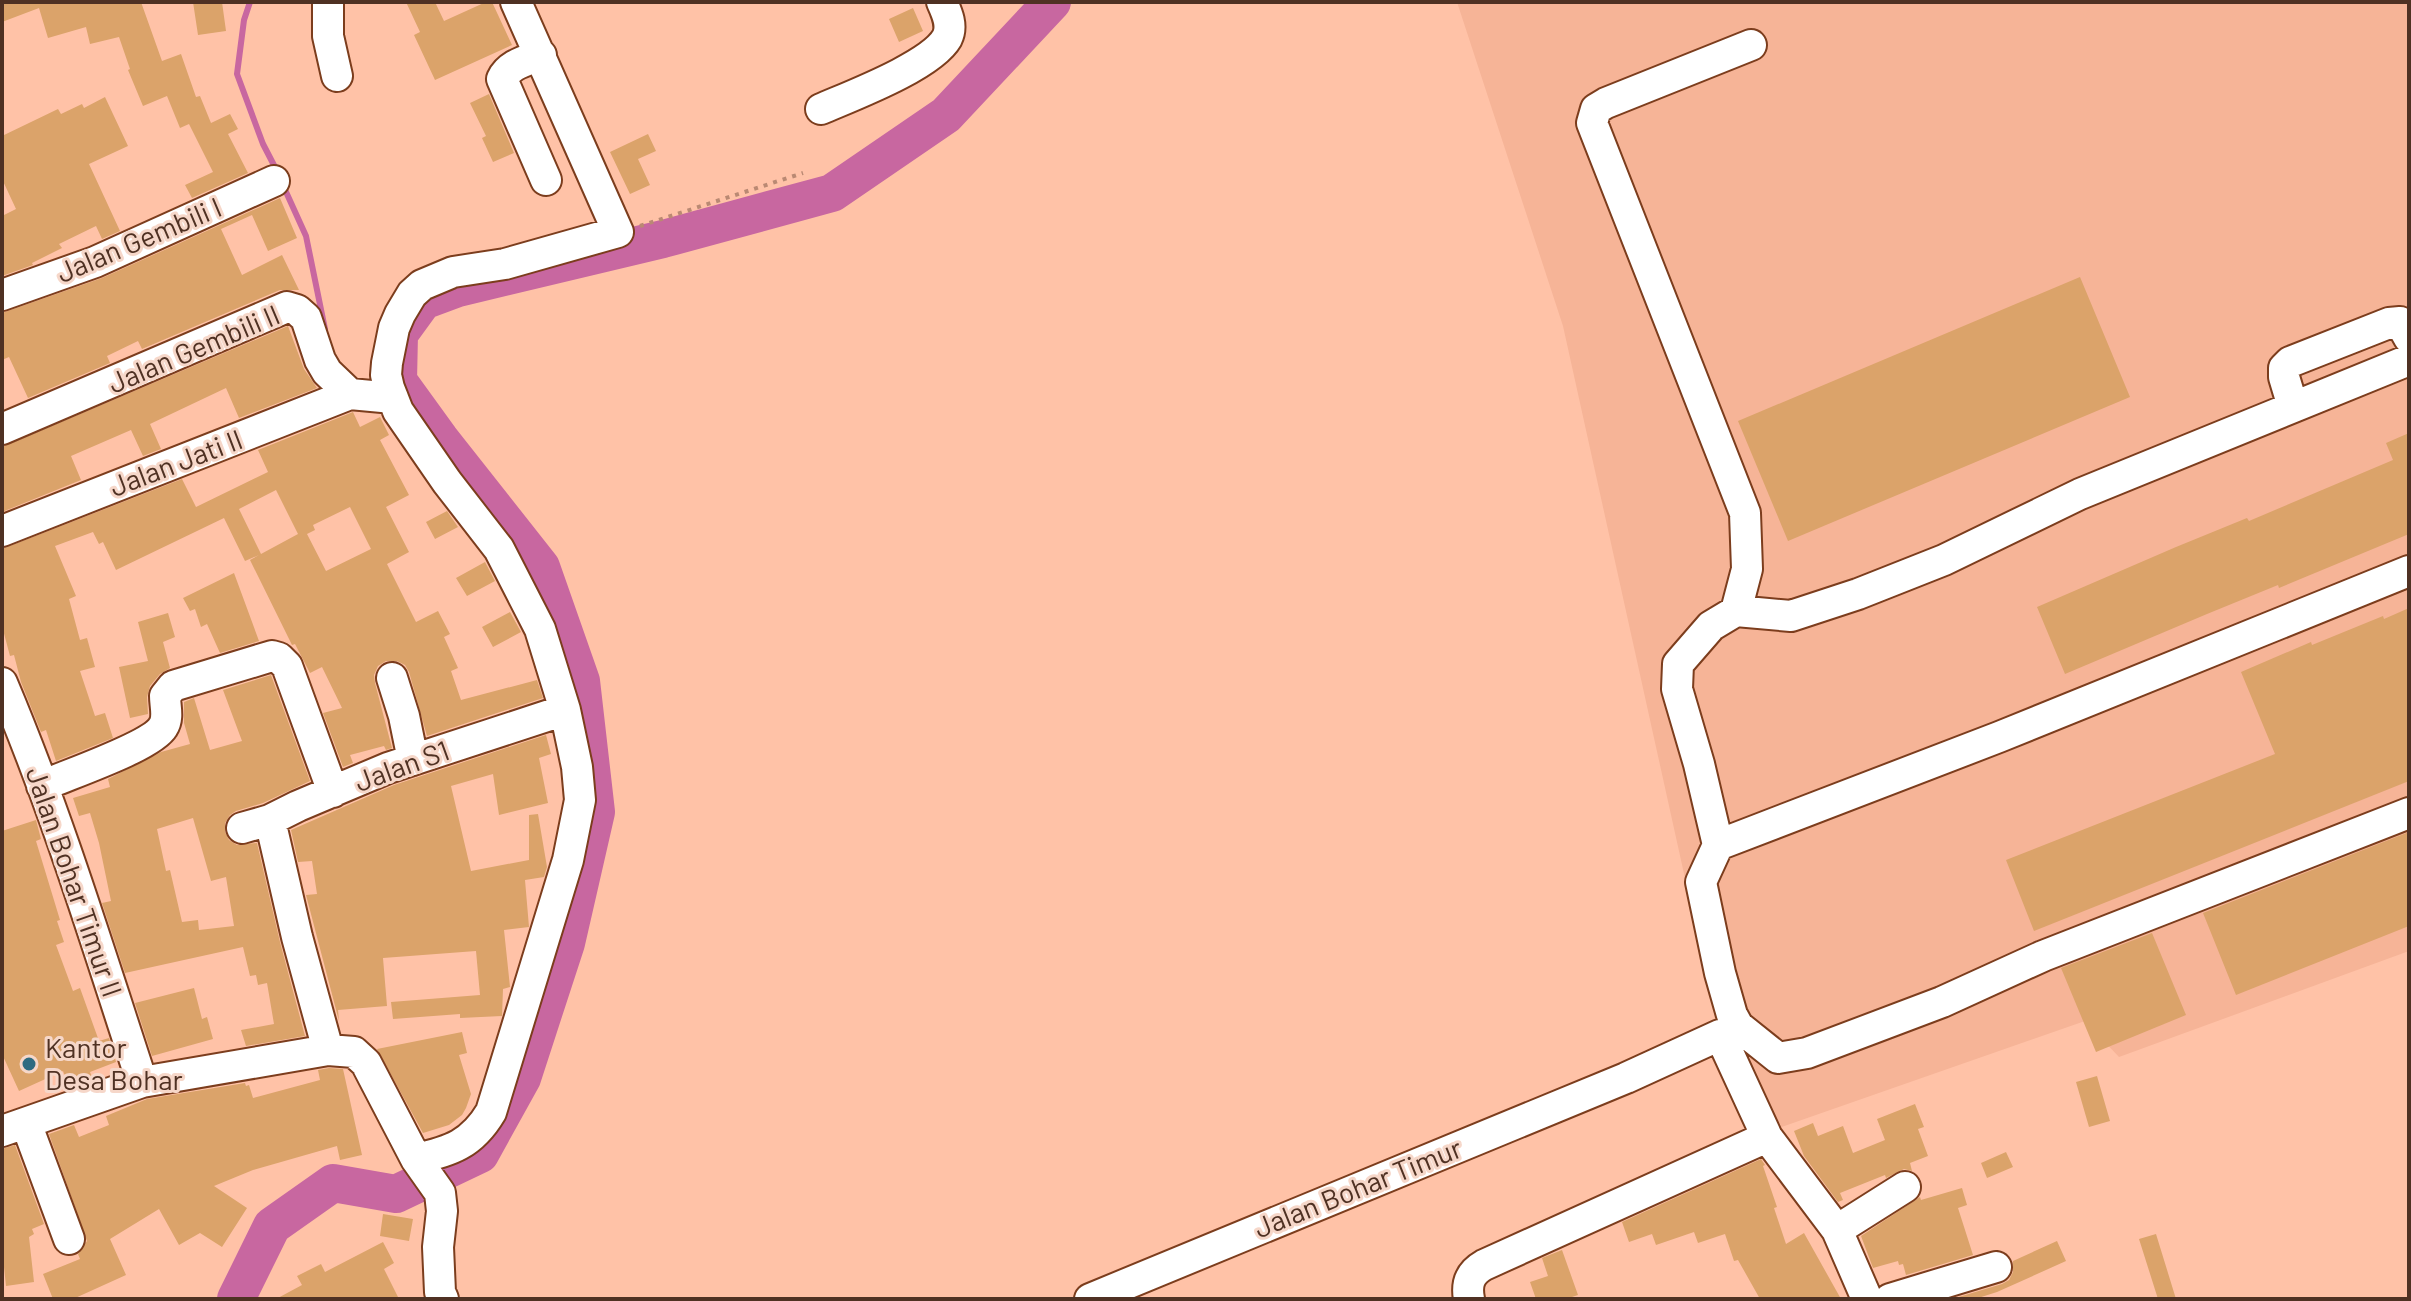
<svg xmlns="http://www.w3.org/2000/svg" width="2411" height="1301" font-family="Barlow,sans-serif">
	<rect width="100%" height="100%" fill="#ffc2a7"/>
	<path fill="#f6b497" d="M1457,2H2409V951L2119,1057L2085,1021L1750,1138L1709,1053L1715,1014L1563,326Z"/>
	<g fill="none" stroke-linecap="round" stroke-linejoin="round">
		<path stroke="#c867a0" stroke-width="6" d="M250,2L244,20L237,74L263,144L278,173
			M282,183L306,236L325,329"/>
		<path stroke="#c867a0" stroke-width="38" d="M236,1299L272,1226L333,1183L396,1194L480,1154L522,1078L566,943L596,812L581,681L541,567L440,439L398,381L399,334L423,301L458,288L663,239L832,193L946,115L1052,2"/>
	</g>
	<path fill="#dba36a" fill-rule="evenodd" d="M2,2H141L162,61L181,54L196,97L200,96L211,123L230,114L238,129L228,134L248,173L192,198L185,185L213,172L189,124L180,128L167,96L143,106L128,70L130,69L119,37L90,44L86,27L48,38L39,8L2,22Z
		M193,2H222L226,31L198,35Z
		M406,2H435L444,21L486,2H492L512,45L435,80L414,35L420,32Z
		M913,8L923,31L899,42L889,19Z
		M489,94L514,153L493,162L482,138L486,136L470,103Z
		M105,97L128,146L89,164L120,231L102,239L96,226L59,244L62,248L32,263L33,265L2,276V216L16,209L2,179V136L58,109L61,114L82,104L84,108Z
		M648,134L656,151L638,159L650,185L630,194L610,152Z
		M280,198L297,238L268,251L252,215L221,229L242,275L282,255L299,290H280L142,349L138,341L107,356L110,363L28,398L9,357L2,360V313L102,278Z
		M2080,277L2130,397L1788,541L1738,421Z
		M288,326L304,369L317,388L239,418L226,388L150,424L161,449L143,456L131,430L71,456L81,480L2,512V447Z
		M353,412L360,427L380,417L389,435L380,440L409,495L386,507L409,552L387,564L416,622L438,611L450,634L444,637L458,668L451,671L461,700L537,680L543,698L427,736L409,672L405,665L397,661H386L378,666L374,675L375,683L392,748L386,750L384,746L350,755L353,763L343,767L323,713L342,708L322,667L310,673L295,644L292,645L250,560L259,555L245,561L224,518L116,570L103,542L99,544L93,532L55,546L76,596L69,599L80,640L87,638L95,667L80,671L95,716L105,713L113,738L56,761L46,730L41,732L21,682L14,655L10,656L2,626V549L182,479L196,507L268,472L258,450ZM276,490L298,534L261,554L239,509ZM350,507L371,549L326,571L307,534L315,530L313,525Z
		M2409,433V534L2279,588L2278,585L2207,614L2065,674L2037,607L2176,547L2247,518L2249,521L2393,460L2386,443Z
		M447,511L458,527L435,539L426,522Z
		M485,562L495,581L467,596L456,578Z
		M234,573L259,641L220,653L207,624L201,627L195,609L190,611L183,598Z
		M2409,608V781L2034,931L2006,860L2275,754L2241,672L2311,642L2312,645L2383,616L2384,619Z
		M510,612L521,632L493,647L482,627Z
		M168,613L175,637L163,642L170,668L160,674L150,686L147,697L148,714L130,718L119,667L148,661L138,622Z
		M271,675L310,781L263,803L236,811L230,815L225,823V832L229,840L237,845L257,843L280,942L305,1036L246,1046L241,1030L274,1024L267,983L258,985L256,975L250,976L243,947L125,973L102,903L111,901L99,843L90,813L79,816L73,798L110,787L108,779L161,752L190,744L184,723V702L194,698L210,750L242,741L223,690ZM193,818L211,881L226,877L234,926L199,930L198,920L182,922L170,870L166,871L157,829Z
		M546,735L551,754L539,758L548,803L499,815L493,774L451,786L471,871L529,860V815L538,814L547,867L544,877L525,880L529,927L504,930L510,987L503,989L502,1016L460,1018V1014L393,1019L391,1002L480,995L476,951L383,958L387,1006L338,1010L339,1021L306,895L317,894L312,861L298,862L291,830L394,785Z
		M36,820L41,839L36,841L60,920L57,921L64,942L56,945L73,991L80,988L99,1041L109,1038L116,1062L90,1072L92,1077L68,1085L63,1071L19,1091L2,1054V831Z
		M2409,832V926L2236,995L2203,913Z
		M2152,933L2186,1015L2096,1052L2061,968Z
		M194,988L202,1019L207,1017L213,1039L152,1056L135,1003Z
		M462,1032L467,1053L459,1055L471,1094L466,1108L462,1115L449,1125L423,1133L377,1049Z
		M329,1068L343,1069L362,1155L340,1160L337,1146L253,1170L214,1186L247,1208L222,1247L200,1233L179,1245L159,1209L110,1239L126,1275L73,1299H53L43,1274L80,1259L78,1254L87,1241L49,1134L74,1125L79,1137L109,1125L106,1116L147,1099L245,1083L246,1086L249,1085L253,1098L320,1080L318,1070Z
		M2097,1076L2110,1121L2089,1127L2076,1082Z
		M1915,1104L1924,1127L1918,1129L1928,1156L1910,1163L1912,1171L1904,1169L1886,1178L1885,1175L1840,1193L1843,1200L1838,1202L1804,1156L1794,1131L1813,1123L1818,1136L1843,1126L1853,1153L1885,1140L1877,1119Z
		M15,1145L44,1224L32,1229L34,1234L29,1237L34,1282L6,1286L2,1248V1149Z
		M2006,1152L2013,1167L1987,1178L1981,1163Z
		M1761,1159L1765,1165L1763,1166L1777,1207L1774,1208L1786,1244L1804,1233L1841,1299H1760L1738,1260L1734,1261L1725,1234L1698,1243L1694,1232L1656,1245L1652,1234L1629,1242L1622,1222Z
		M1962,1188L1967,1205L1958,1208L1973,1255L1906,1275L1903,1264L1899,1265L1898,1261L1873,1268L1861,1236L1920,1197L1921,1200Z
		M383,1214L413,1219L409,1241L380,1236Z
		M2156,1234L2176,1299H2158L2139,1239Z
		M2057,1241L2066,1261L1997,1292L1975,1299H1952L2002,1284L2009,1280L2013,1272V1261Z
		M383,1242L394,1263L384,1269L399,1299H276L302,1285L297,1276L321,1264L325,1272Z
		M1562,1250L1578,1295L1566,1299H1536L1530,1282L1548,1276L1542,1258Z"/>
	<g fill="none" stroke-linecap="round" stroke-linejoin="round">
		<g stroke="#7c3d1d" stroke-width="34">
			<path id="minor" d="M328,2V36L337,76
				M1751,45L1606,103L1596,109L1592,123L1745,513L1747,569L1736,611L1711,626L1678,664L1677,689L1699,764L1718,845L1701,882L1720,973L1732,1015L1738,1026L1778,1058L1807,1053L1942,1002L2043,956L2409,813
				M541,55C526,61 509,64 502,79L546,180
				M821,109C851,96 931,66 947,38C953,26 947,13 942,2
				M2,295L95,262L274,181
				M2293,407L2284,377V368L2290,362L2389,323L2400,322L2409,338
				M2,429L287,307L297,310L306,318L320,360L327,372L350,394L393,398
				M2,531L350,394
				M1736,611L1791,616L1858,594L1944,560L2080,494L2409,360
				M392,678L404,716L413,760
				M2,683C57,813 98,948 142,1082
				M42,786C66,775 151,747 163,727C169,718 165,706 165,696L173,686L272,656L279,658L287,666L333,792
				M270,820L297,937L328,1050
				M242,828L270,820L298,806L388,768L565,710
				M1718,845L1999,737L2409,571
				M26,1123L69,1239
				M2,1131L142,1082L328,1050L354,1052L366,1063L416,1159L440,1193L442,1211L438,1247L440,1292L443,1299
				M416,1159C451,1151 472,1144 491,1112L568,860L580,800L577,767L565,710L540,629L499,549L447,482L398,411L389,388L386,375L387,363L394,328L400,314L412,294L422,285L453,272L505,264L618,232L516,2
				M1837,1230L1905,1187
				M1090,1299L1626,1078L1720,1035L1767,1137L1837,1230L1867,1299
				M1469,1299C1466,1283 1470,1273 1484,1265L1767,1137
				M1890,1299L1996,1267"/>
		</g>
		<path stroke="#ba8973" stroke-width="4" stroke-dasharray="4 6" stroke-linecap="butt" d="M640,226L803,173"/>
		<use href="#minor" stroke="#fff" stroke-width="30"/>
	</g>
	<circle fill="#2e6b81" stroke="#f6d7c9" stroke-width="3" cx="29" cy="1064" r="8"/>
	<g text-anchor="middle" stroke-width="6" stroke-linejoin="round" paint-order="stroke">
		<g font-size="28" fill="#4f3123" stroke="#f6d7c9">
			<text transform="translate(139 240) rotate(-23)" y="10">Jalan Gembili I</text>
			<text transform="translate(194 349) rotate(-23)" y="10">Jalan Gembili II</text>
			<text transform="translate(176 463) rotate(-21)" y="10">Jalan Jati II</text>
			<text transform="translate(402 766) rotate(-20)" y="10">Jalan S1</text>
			<text transform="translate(74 882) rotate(71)" y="10">Jalan Bohar Timur II</text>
			<text transform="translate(1358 1188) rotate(-22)" y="10">Jalan Bohar Timur</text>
		</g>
		<g font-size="28" fill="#4f3123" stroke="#f6d7c9" text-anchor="start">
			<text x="45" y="1058">Kantor<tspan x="45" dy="32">Desa Bohar</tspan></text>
		</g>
	</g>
	<rect width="2411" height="1301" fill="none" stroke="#4f3123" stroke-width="8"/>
</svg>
